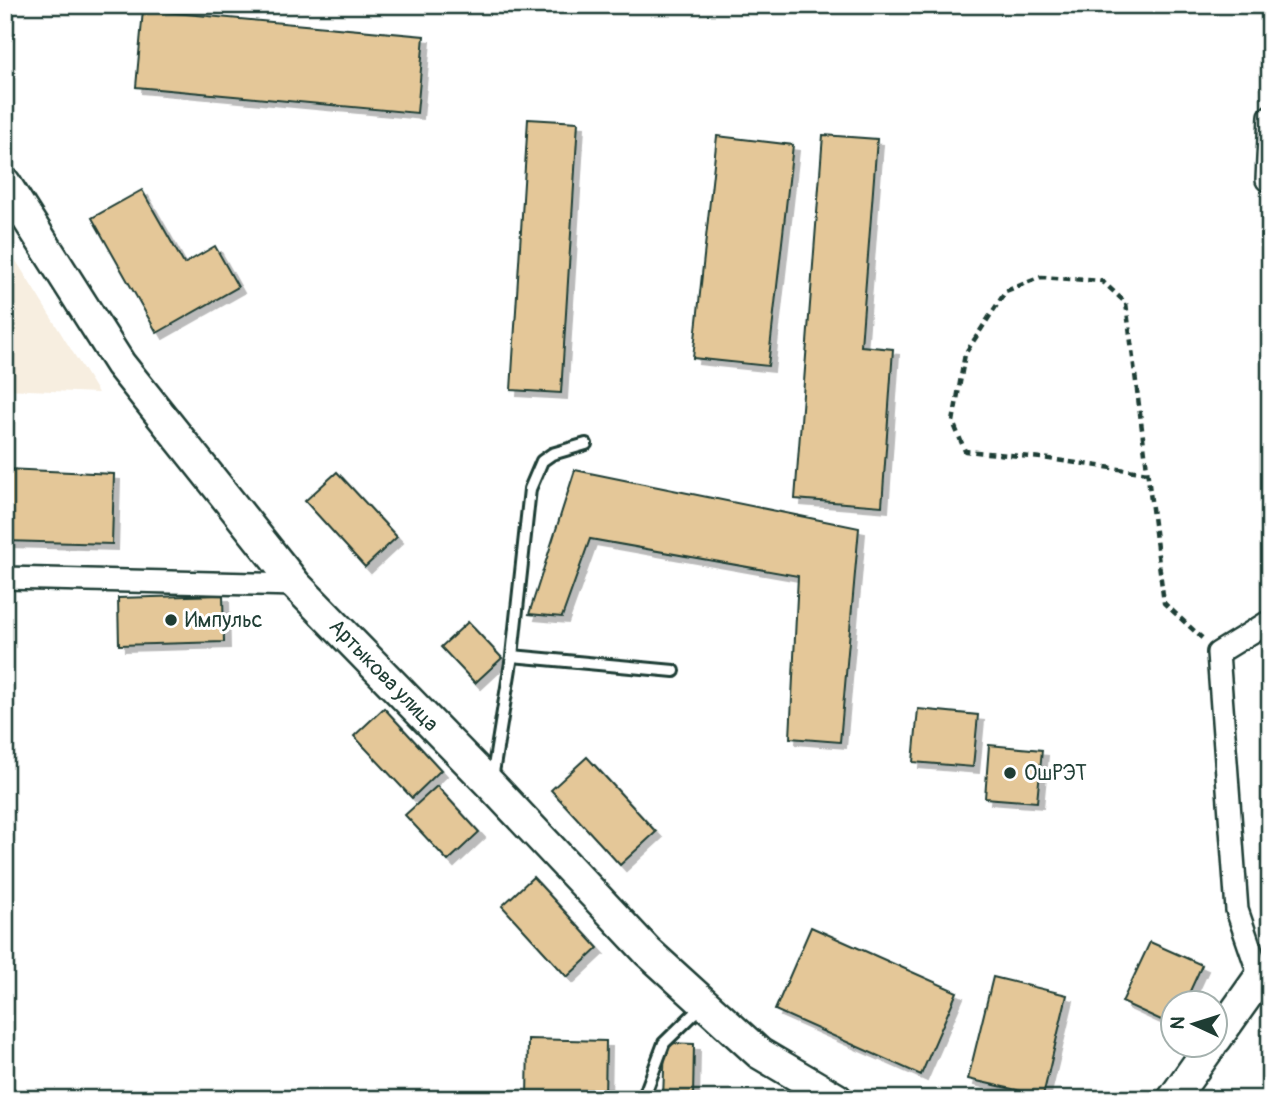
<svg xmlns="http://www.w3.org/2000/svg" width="1275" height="1104" font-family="Pangolin,sans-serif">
	<defs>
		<filter id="shadow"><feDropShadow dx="6" dy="6" stdDeviation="0" flood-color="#0004"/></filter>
	</defs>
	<rect width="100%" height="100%" fill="#fff"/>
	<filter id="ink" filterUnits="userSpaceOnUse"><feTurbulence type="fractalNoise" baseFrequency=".0143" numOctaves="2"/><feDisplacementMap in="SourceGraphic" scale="14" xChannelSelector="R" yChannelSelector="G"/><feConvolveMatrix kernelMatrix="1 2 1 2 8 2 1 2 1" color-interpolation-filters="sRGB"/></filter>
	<g filter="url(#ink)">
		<path fill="#f7eee0" d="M5,243L98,393L5,389Z"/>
		<path fill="#e4c798" stroke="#1f3d34" stroke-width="2" filter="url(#shadow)" d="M143,10L424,36L417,113L136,87Z
			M528,119L578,122L561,393L511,390Z
			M823,135L877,139L861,346L893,349L882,506L795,499Z
			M717,136L793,145L768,366L693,358Z
			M142,190L184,264L215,246L238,287L157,333L92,218Z
			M5,469L114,474L112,544L5,541Z
			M575,470L859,528L840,742L790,738L798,576L590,539L562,617L529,614Z
			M337,472L397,537L365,567L305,501Z
			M223,595L224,642L119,645L118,598Z
			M468,622L502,658L475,683L441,647Z
			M384,708L441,770L412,798L354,736Z
			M918,709L978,715L973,767L913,762Z
			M989,745L1042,750L1037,802L985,798Z
			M587,757L656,832L620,865L551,790Z
			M437,786L479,832L448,861L405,815Z
			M533,877L598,948L567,977L502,906Z
			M811,927L957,992L921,1075L775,1010Z
			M1150,942L1202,965L1185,1002H1174V1026L1122,1002Z
			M993,977L1067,995L1043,1096L968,1079Z
			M528,1039L606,1041L605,1099H527Z
			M665,1043L694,1044L693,1099H663Z"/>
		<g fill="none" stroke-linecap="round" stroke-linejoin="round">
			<g stroke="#1f3d34" stroke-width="16">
				<path id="lane" d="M512,656L674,671
					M492,779L512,656L530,489L542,461L552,454L586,444
					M643,1099L664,1043L702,1006"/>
			</g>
			<g stroke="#1f3d34" stroke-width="26">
				<path id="street" d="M1270,116L1267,180L1270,181
					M5,578L296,585
					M1260,977L1237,910L1218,653L1270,621"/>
			</g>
			<g stroke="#1f3d34" stroke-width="35">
				<path id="secondary" d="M5,183L120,364L296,585L491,785L648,952L759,1053L837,1099
					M1216,1039L1260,977L1270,971
					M1173,1099L1212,1044"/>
			</g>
			<path stroke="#1f3d34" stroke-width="4.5" stroke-dasharray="7 5" stroke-linecap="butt" d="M1148,473L1042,458L965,451L953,422L965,354L1006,291L1041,277L1102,281L1126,303L1164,603L1202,638"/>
			<use href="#lane" stroke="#fff" stroke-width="10"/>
			<use href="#street" stroke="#fff" stroke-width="21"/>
			<use href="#secondary" stroke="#fff" stroke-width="30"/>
		</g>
	</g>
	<g fill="#1f3d34" stroke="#fff" stroke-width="2.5">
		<circle cx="171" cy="620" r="7"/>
		<circle cx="1010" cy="773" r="7"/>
	</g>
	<g text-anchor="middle" stroke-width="6" stroke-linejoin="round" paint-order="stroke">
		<g font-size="21" fill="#1f3d34" stroke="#fff" text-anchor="start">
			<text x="185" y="627">Импульс</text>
			<text x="1024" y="780">ОшРЭТ</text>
		</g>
		<g font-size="21" fill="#1f3d34" stroke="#fff">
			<text transform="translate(384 675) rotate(46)" y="7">Артыкова улица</text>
		</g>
	</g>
	<rect width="1275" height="1104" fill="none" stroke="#fff" stroke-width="28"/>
	<rect x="14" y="14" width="1247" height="1076" fill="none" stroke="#1f3d34" stroke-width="2.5" filter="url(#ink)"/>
	<g transform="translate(1194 1024) rotate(274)"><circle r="33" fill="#ffffff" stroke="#a5b1ae" stroke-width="2"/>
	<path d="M0-5L12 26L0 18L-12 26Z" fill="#1f3d34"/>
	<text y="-10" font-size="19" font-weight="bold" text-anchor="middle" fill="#1f3d34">N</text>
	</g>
</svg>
